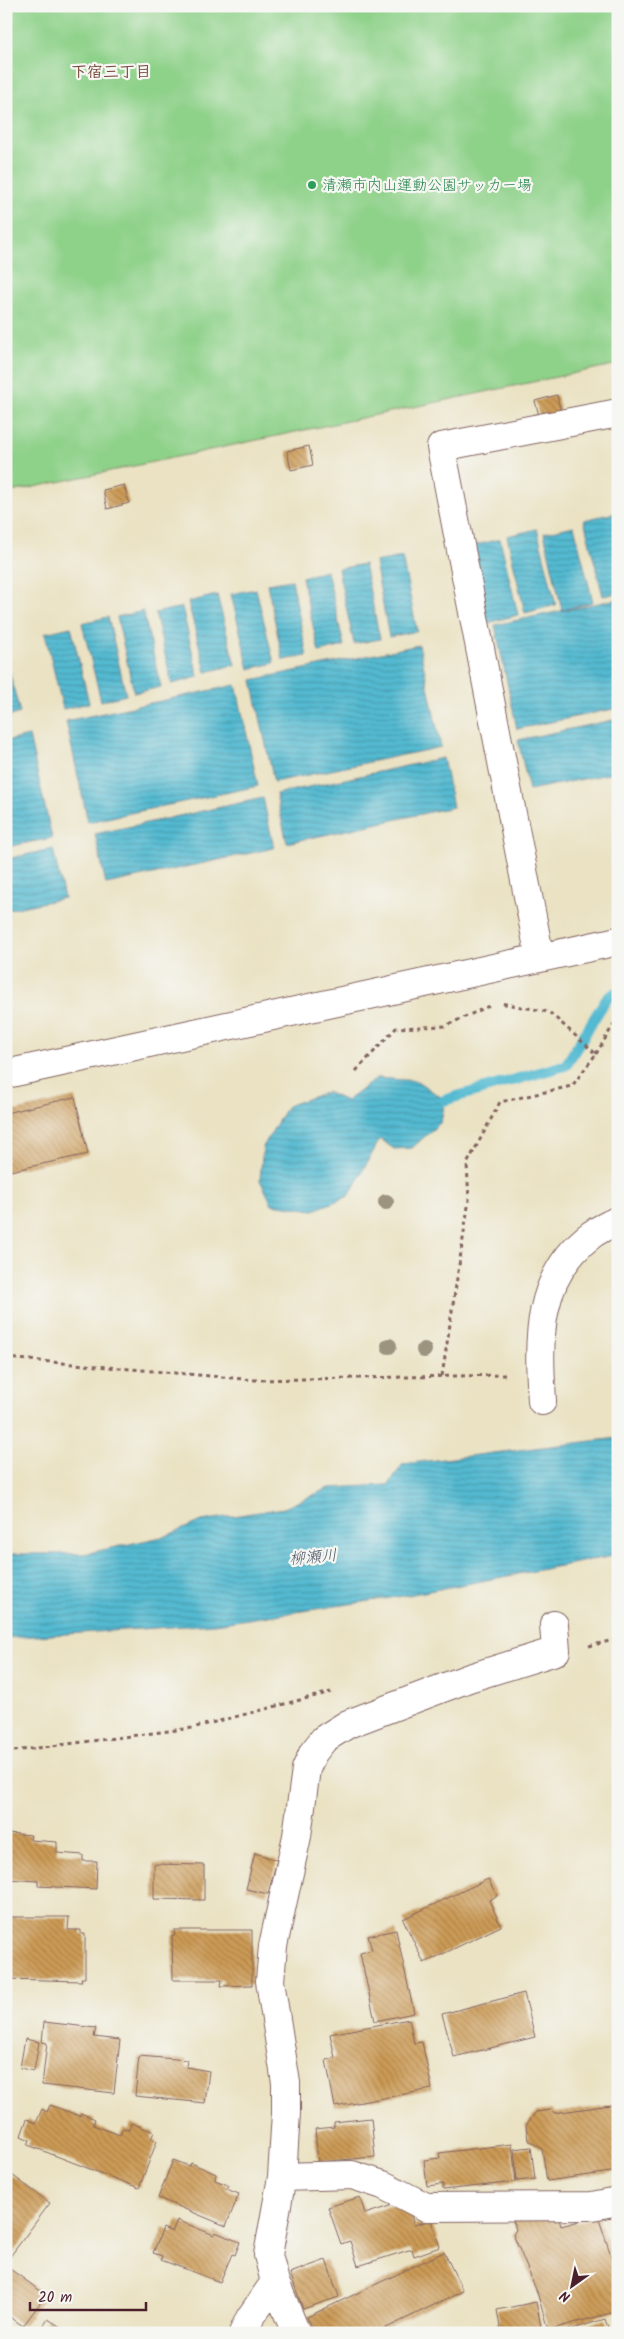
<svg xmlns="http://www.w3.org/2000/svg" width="624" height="2339" font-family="Kalam,'Klee One',sans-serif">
	<defs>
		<pattern id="water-rules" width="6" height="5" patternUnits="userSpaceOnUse" patternTransform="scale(1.25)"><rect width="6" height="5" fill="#53bad1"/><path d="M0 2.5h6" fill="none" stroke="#4797aa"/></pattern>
		<pattern id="building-back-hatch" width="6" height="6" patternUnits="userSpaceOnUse" patternTransform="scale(1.25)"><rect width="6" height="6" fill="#cc9b56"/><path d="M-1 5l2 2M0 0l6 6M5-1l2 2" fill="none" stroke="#a87e47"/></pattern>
	</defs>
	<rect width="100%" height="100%" fill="#f6f6f2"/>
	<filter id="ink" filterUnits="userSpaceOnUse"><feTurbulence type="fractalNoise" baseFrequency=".02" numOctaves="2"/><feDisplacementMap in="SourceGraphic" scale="10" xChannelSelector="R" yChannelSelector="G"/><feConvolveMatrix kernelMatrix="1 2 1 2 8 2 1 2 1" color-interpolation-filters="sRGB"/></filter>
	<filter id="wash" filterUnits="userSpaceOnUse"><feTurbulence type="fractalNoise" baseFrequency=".0096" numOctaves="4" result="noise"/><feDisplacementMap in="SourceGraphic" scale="20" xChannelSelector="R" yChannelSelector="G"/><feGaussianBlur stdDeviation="1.12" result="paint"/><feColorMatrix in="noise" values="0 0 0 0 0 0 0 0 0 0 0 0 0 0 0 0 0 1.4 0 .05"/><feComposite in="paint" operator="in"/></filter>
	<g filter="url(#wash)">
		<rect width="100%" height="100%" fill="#eae2c3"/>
		<path fill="#8ed189" stroke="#6c785a" d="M6,6H618V364L6,493Z"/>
		<path fill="url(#water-rules)" stroke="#4e6c7e" d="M615,513L618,524V593L603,596L584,520Z
			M574,526L593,602L562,610L544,533Z
			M537,529L556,605L525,613L507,536Z
			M500,539L518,615L487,623L468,547Z
			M402,557L417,631L389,637L375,562Z
			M364,564L380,639L354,644L338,569Z
			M327,571L344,646L319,652L302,577Z
			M292,580L307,656L283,660L267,584Z
			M256,589L274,663L249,669L231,594Z
			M217,595L235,665L206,672L188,602Z
			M618,599V708L517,729L495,625Z
			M182,607L198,677L172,684L155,613Z
			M143,611L161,687L134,693L117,617Z
			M108,617L126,695L101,701L82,623Z
			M71,627L89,703L63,709L45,633Z
			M419,645L441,747L274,782L252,680Z
			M6,659L20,713L6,717Z
			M236,685L258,786L88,822L66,721Z
			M618,719V772L529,790L518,740Z
			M29,736L52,838L6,847V741Z
			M443,758L453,807L287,843L276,794Z
			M263,798L274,848L106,884L95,834Z
			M53,849L64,898L6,910V859Z
			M377,1078L417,1081L445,1100L441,1122L412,1148L394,1149L380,1139L349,1196L314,1210L272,1204L260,1180L263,1147L287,1106L327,1092L346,1101Z
			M618,1438V1555L397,1597L214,1624L6,1638V1554H84L166,1536L202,1521L284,1508L329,1488L388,1485L403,1464Z"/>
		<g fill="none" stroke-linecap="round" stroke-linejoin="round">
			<path stroke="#53bad1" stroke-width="11" d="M445,1100L566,1065L606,999L618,991"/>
		</g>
		<g id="blocks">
			<path fill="url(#building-back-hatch)" d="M557,395L561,414L540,419L535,401Z
				M309,446L313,465L291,470L287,451Z
				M124,485L129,503L107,509L103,490Z
				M75,1097L88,1154L6,1172V1113Z
				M6,1833L31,1835L30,1840L57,1842V1853L83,1855V1861H97L96,1889L38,1886V1881L6,1879Z
				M255,1853L277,1860L268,1894L246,1889Z
				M154,1864L204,1865V1900L154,1899Z
				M488,1879L497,1896L489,1900L501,1926L424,1963L403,1919Z
				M6,1912H8V1917H69L68,1930H81V1934H85V1978H81L82,1981L6,1979Z
				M174,1930H252V1985L221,1986L222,1980H173L172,1935H175Z
				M396,1930L414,2013L375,2021L360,1953L372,1950L368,1936Z
				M524,1993L535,2037L454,2057L442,2014Z
				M409,2019L414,2043L422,2042L432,2089L335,2107L326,2060L335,2058L330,2034Z
				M44,2022L96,2028L94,2037L120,2040L114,2093L42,2085L47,2043L42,2042Z
				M25,2039L39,2042L34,2071L20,2068Z
				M139,2056L187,2060L186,2067L209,2071L205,2103L135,2096Z
				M618,2104V2171L547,2181L542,2149L528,2140L526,2125L536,2112L551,2110L554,2113Z
				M50,2105L80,2116L81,2113L95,2119L93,2125L120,2135L123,2128L129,2130L131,2123L154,2132L151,2139L157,2141L139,2188L28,2145L30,2140L21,2136L27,2119L36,2123L42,2109L47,2112Z
				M371,2118L375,2157L318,2162L315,2129L334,2127V2122Z
				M512,2144L516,2182L443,2190V2184L427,2186L424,2160L440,2158L439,2153Z
				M531,2147L535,2179L517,2181L514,2149Z
				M173,2160L189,2166L191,2163L216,2174L215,2180L228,2185L226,2189L239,2194L226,2226L158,2198Z
				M12,2175L50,2203L6,2262V2182Z
				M360,2197L365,2214L402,2202L409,2209L414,2225L431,2220L440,2247L414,2256L412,2249L358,2266L350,2241L341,2244L328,2207Z
				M557,2212L561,2226L598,2216L618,2277V2311L548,2330L537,2292L513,2234L516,2230L512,2217Z
				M177,2220L214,2235L215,2232L240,2242L235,2255L232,2254L220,2282L161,2260L162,2256L153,2253L163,2228L172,2232Z
				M444,2252L463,2291L376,2333H315L307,2317Z
				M326,2260L339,2297L303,2309L290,2273Z
				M10,2269L46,2295L23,2326L6,2314V2273Z
				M536,2302L542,2332L501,2333L497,2310Z
				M48,2319L70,2333H39Z
				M605,2319L610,2333H563V2332Z"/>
		</g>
	</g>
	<g filter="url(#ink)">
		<use href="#blocks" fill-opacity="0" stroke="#826360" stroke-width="1"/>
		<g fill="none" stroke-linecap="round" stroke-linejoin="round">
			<g stroke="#826360" stroke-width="30">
				<path id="minor" d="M540,958L441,447L618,413
					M6,1074L618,941
					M542,1401C538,1339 536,1277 591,1235C599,1229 609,1225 618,1220
					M282,2177L352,2175L383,2185L426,2207L592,2206L618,2201
					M243,2333L250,2318L275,2282
					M296,2333L275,2282L268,2255L282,2177L286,2113V2083L270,1981L273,1946L297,1836L306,1769L313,1753L324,1739L348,1724L469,1678L556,1651L554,1625"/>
			</g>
			<path stroke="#826360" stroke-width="3" stroke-dasharray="4 4" stroke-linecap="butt" d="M596,1054L618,1017
				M356,1071L396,1028L445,1026L489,1006
				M6,1358L255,1380L507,1375
				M442,1376L469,1200L467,1164L500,1102L572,1086L596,1054L549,1012L500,1003
				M589,1646L618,1639
				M6,1752L192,1728L331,1692"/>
			<use href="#minor" stroke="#fff" stroke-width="28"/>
		</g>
		<g fill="#9d947f">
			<circle cx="386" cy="1202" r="8"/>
			<circle cx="389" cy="1346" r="8"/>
			<circle cx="424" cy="1350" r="8"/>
		</g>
	</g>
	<circle fill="#2e9e5b" stroke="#f6f6f2" stroke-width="2" cx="312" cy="185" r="5"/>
	<g text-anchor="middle" stroke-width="4.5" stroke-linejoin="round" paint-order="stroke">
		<g font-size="15" fill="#27864d" stroke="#f6f6f2" text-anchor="start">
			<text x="322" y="190">清瀬市内山運動公園サッカー場</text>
		</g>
		<g font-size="16" font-weight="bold" fill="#784a3a" stroke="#f6f6f2">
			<text x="111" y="77">下宿三丁目</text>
		</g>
		<g font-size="16" font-style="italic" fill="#4d5565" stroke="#f6f6f2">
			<text transform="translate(313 1556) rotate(-5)" y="6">柳瀬川</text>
		</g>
	</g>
	<rect width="624" height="2339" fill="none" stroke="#f6f6f2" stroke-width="25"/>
	<g transform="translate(572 2286) rotate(213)" stroke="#f6f6f2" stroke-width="4" paint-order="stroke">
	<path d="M0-4L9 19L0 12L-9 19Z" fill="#4a1f2b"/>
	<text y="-8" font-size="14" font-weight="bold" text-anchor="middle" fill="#4a1f2b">N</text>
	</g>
	<path d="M30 2302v8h116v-8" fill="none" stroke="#4a1f2b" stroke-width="2.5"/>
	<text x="38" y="2302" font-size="15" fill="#4a1f2b" stroke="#f6f6f2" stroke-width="4" paint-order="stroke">20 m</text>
</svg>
